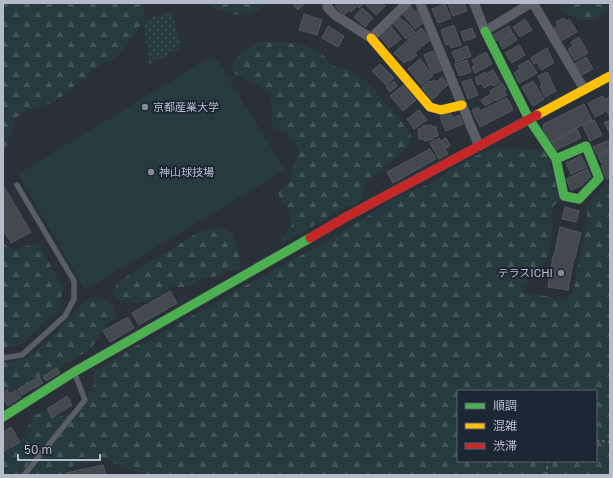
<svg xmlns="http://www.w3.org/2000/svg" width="613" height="478" font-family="'Golos Text','Noto Sans JP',sans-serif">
	<defs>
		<pattern id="green-dots" width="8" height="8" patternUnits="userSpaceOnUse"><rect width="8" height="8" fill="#273a3e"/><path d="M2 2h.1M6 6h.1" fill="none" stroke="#445559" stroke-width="1.8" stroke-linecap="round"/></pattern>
		<pattern id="forest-firs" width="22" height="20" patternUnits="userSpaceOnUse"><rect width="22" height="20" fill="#273a3e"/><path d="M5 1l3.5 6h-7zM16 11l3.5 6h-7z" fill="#445559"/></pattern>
	</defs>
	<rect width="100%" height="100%" fill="#2a3038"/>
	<path fill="url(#green-dots)" d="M172,12L181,48L149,65L144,20Z"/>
	<path fill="url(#forest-firs)" fill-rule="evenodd" d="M3,3H145L144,20L125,48L118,55L110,61L102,64L96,68L56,101L23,112L16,118L3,156Z
		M207,3H268C263,6 254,14 249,15C237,17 216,10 207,3Z
		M561,3H610V8C606,11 602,15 597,18C584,25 571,17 561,8Z
		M258,42H280L302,44L322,54L333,66L346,69L359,77L367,82L392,111L400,119L411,135V144L366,183L363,188V198L353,205L343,208L320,222L280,245L283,236L292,225L291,211L282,203L278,193L291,180L294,163L299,152L294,141L287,133L274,128L271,121L273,109L269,91C257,84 243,79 231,71L237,57L244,51Z
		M495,148C512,147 528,150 545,150L550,160L552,174L559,196L558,201L553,207L551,243L549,254L543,263L531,276L524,286L522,293L547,296L565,302L573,291L587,222V205L610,179V475H142L105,459L65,468L66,475H3V455L25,436L28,426L34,416L42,411L54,414L55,418L65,415L86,406L89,393L94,386L93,376L94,372L118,357L133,347L148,341L253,281L326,242L382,207L395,198L431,183L466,160ZM458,391H596V461H458Z
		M223,228L232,234L241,261L239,269L228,271L214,277L198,280L196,284L184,287H170L159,295L145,302L128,303L116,297L114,294L115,287L120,280L169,251L183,242L199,232L209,229Z
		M3,243L12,250L38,243L63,288L59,309L19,346L3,347Z
		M98,296L106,300L114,308L116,315L114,319L108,323L103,328L100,336L95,343L87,352L80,355L75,360L66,363L61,368L48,372L31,382L22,386L3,391V362C8,361 14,362 19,361C37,356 60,327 73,314C81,305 86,298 98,296Z"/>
	<path fill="#273a3e" d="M214,55L285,170L85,290L18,174Z"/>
	<path fill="#444950" stroke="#52575f" d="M292,3H305L298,10Z
		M338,3H352L356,7L351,12L349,10L344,15L335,6Z
		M354,3H365L359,8Z
		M368,3H382L385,6L376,15L366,5Z
		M448,3H464L467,11L453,16Z
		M445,4L451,18L438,23L432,9Z
		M411,7L415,12L417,11L420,16L419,17L423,23L415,29L402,13Z
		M362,8L373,18L365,27L354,17Z
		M304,14L322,20L317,35L299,30Z
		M400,18L404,22L405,21L415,32L406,39L393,23Z
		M564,18L566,21L569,19L577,32L561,41L554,29L558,26L556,22Z
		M525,19L532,30L520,37L513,27Z
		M390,25L401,39L389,48L378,34Z
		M454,25L461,45L451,48L449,44L446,45L441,30Z
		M328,26L344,36L338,47L322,38Z
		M509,26L512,33L497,41L493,35Z
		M421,28L431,39L416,52L407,41Z
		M472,28L476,37L464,41L461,32Z
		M513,33L517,40L503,49L499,42Z
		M579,37L588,53L575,61L568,49L573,46L571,42Z
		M406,42L417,55L410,61L408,60L404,63L394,53Z
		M519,45L525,55L512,63L505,53Z
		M467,46L471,56L456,62L452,52Z
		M547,48L554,63L541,70L537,62L534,64L531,58Z
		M433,51L435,56L437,55L443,70L432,74L424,55Z
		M486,52L492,64L475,73L472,67L475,65L472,60Z
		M586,57L593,69L582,75L575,64Z
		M420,59L433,76L421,85L408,69Z
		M467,60L471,72L459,76L455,64Z
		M529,60L537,73L519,83L514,73L520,69L518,66Z
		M380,64L394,78L386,85L372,71Z
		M493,70L500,82L493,86L491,84L484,88L481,83L478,85L475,78L485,72L486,74Z
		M547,72L556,91L545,97L540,86L542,85L538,76Z
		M442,77L448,85L438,93L439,94L432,100L422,87L429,81L430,82L434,80L436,82Z
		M471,79L478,95L468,99L462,82Z
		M394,81L397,86L390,92L386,87Z
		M533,81L544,99L533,106L522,87Z
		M502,83L506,89L504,91L507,95L496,101L495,100L485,106L481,100L491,94L490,91Z
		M403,85L416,100L403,111L390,96Z
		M603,96L605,100L610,97V115L609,116L607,111L595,117L588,103Z
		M507,98L513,110L480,127L472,110L478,107L480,111Z
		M584,104L592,120L550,142L543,129L544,124Z
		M419,110L427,120L414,129L407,119Z
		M450,112L453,118L459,115L463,124L446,131L440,117Z
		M594,120L602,135L590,141L583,126Z
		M610,121V134L604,122Z
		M431,125L432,127L436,126L438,136L433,137L434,139L424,141V139H419L418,129L422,128V126Z
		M577,129L581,138L556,150L552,142Z
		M439,138L441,141L446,138L450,146L445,149L448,154L439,159L430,143Z
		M610,140V149L597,155L593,147Z
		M430,149L436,159L393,183L387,172Z
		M610,150V160L602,164L598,156Z
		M581,156L587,167L571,174L566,163Z
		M610,162V175L607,180L601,166Z
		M587,169L591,177L587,178L588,180L582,183L583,185L571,190L566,179Z
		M3,185L31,232L11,243L3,230Z
		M565,207L579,211L576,222L562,219Z
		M560,227L581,233L575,258H574L568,290L548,287L553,256H554Z
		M170,291L177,303L139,325L132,313Z
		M128,317L134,328L110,342L103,331Z
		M57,368L60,373L46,381L43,376Z
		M39,377L43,383L22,395L18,389Z
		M7,390L10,394L16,390L21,397L8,406L3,398V392Z
		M67,396L72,405L52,418L47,409Z
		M11,427L20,442L3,452V432Z
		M103,465L106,475H67L66,473Z"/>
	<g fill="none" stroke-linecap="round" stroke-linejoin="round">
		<g stroke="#484c53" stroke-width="6">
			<path id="lane" d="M3,358L22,355L65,316L74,299V281L17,185
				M24,475L85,400L75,374"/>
		</g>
		<g stroke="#484c53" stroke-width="10">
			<path id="street" d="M328,3L327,7L335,15L371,38L407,3
				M420,3L479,146
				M474,3L485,31L531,3
				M533,3L584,89"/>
		</g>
		<g stroke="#484c53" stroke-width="10">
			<path id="fast" d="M485,31L529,119L556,159L564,196L579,199L599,178L586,146L556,159
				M3,417L74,372L310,238"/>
		</g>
		<g stroke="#484c53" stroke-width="10">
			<path id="slow" d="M371,38L430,107L441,110L462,105
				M537,115L610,76"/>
		</g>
		<g stroke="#484c53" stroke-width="10">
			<path id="jam" d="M310,238L346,217L537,115"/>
		</g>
		<path stroke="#5d636a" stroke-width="2" stroke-dasharray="3 3" stroke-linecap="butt" d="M596,440L599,441L610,442
			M546,475L548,461"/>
		<use href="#lane" stroke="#5a5e66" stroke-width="4.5"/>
		<use href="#street" stroke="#5a5e66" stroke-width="9"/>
		<use href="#fast" stroke="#4caf50" stroke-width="9"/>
		<use href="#slow" stroke="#ffc107" stroke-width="9"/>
		<use href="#jam" stroke="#c62828" stroke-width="9"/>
	</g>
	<g fill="#848b96" stroke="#1d2633" stroke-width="1.5">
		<circle cx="145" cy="107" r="4"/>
		<circle cx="151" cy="172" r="4"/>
		<circle cx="561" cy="273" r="4"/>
	</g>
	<g text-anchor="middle" stroke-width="4" stroke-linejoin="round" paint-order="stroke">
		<g font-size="11" fill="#b4bcc9" stroke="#1d2633" text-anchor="start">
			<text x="153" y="111">京都産業大学</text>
			<text x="159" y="176">神山球技場</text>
			<text x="553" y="277" text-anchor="end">テラスICHI</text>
		</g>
	</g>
	<rect width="613" height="478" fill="none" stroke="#b4bcc9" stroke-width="8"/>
	<rect x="457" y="390" width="140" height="72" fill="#1d2633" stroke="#59626f"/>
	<rect x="465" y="403" width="20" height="6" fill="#4caf50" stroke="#59626f"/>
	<text x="493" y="410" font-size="12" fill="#b4bcc9">順調</text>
	<rect x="465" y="423" width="20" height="6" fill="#ffc107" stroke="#59626f"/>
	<text x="493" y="430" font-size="12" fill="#b4bcc9">混雑</text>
	<rect x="465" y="443" width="20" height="6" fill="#c62828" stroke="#59626f"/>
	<text x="493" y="450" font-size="12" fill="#b4bcc9">渋滞</text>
	<path d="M18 454v6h82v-6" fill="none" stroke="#b4bcc9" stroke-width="2"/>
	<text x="24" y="454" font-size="12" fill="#b4bcc9" stroke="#1d2633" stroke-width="3" paint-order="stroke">50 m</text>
</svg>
